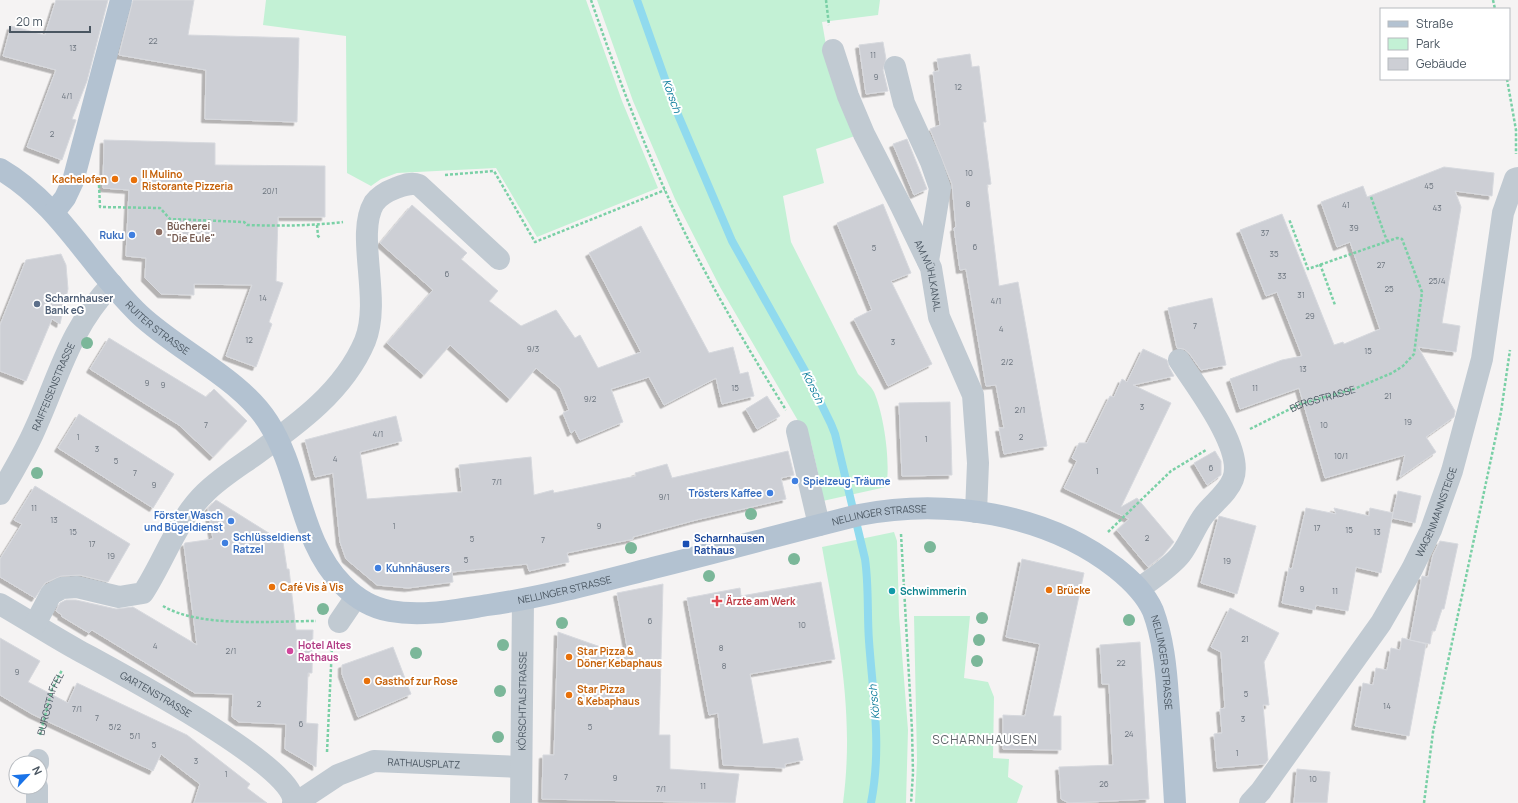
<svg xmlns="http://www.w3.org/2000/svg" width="1518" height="803" font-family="Manrope,sans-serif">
	<defs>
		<filter id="shadow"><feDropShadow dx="-3.5" dy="3.5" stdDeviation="0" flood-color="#0004"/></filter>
	</defs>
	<rect width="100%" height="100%" fill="#f5f3f3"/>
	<path fill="#c3f1d5" d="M266,0H586L622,101L658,188L537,237L496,168L397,173L381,179L371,186L347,173L346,36L263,25Z
		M597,0H880L878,15L822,22L827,51L858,135L816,149L824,183L783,196L791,242L858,374C863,379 871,386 874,392C884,415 891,463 886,487L818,502L821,486L811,443L720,287L675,199L633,101Z
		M894,532L897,541L899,615L908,730L906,803H843C855,712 838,636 822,547Z
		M914,616H970L964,678L988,682L994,697L993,758L1009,759L1008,777L1023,786L1017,803H915L917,760Z"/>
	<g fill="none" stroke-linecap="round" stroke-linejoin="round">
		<path stroke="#90daee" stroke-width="8" d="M637,0L676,110L732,241L805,371L831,424L835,434L865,559C869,586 867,614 869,641C873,697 882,747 871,803"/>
	</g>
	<path fill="#cdcfd5" stroke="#d7d9de" filter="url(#shadow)" d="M56,0H108L87,81L72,119L76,120L75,123L62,160L27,147L56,70L3,56L11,26L45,35Z
		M133,0H194L188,35L299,38L297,122L205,119L206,70L119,55Z
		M883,42L886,59L883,70L888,91L866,94L859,45Z
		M970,54L972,67L979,66L986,122H983L991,184L987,185L999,286L1018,282L1047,446L1004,454L999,428H1004L996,385L986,386L966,269L960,270L954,228L956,227L952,184L930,129L940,125L933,72L939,71L937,59Z
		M907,139L927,189L914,195L893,144Z
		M104,140L215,143V165L325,166V217H278L276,281L283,283L269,322L272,324L256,367L226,356L252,285L194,284V295L161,294L145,278L146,258L126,256L129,190L103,188Z
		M1444,167L1494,173L1492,196L1455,191L1461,207L1442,323L1460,326L1456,352L1418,347L1455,411L1454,417L1426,437L1436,452L1400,477L1405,455L1325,478L1299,388L1240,409L1230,379L1282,360L1302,356L1277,292L1266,296L1240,230L1282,214L1334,345L1343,342L1344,344L1380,329L1350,242L1337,247L1321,202L1363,186L1367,197Z
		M883,204L911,273L891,281L932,364L888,386L854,319L872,310L837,223Z
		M412,205L467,253L461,259L498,291L489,301L521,326L556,310L575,338L580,335L598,368L641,352L589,253L641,226L709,353L733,347L740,374L748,372L754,396L722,404L716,378L664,405L649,377L611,389L623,422L580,440L575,430L571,433L563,413L569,410L560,388L536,368L510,399L450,345L424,375L387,343L433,290L380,243Z
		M61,254L66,265L68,289L60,324L52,319L26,381L0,371V325L26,260Z
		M1212,298L1226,365L1201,370L1189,353L1184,349L1177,348L1168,308Z
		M109,338L206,397L214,389L247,421L213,457L179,425L90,369Z
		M1143,349L1167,360L1169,367L1174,376L1133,385L1171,403L1121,507L1137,498L1174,542L1163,555L1148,567L1117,530L1129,519L1064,488L1077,461L1072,458L1079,443H1087L1110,396L1114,397L1122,379L1127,382Z
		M767,396L780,416L757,429L746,409Z
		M950,402L952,475L902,476L899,403Z
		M79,414L174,474L153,508L58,448Z
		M396,416L402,441L360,452L367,499L462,492L459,465L531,457L534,495L553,490L554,493L636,476L635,473L667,464L672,478L788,451L794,475L781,478L786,499L696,520L633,537V539L567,553L569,562L529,571L527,564L452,572L453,582L408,588L377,585L346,559L340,542L333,473L315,477L305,440Z
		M1215,451L1221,461V475L1207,485L1194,463Z
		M35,486L130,544L108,582L80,575L61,576L45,583L35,598L0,577V559L22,524L14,520Z
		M1398,491L1421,496L1415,523L1392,518Z
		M216,500L283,542L287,569H289L296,630H313L312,673H308L306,723L318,724L316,767L285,749L286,724L239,722L232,717L233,694L195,693L92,630L89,633L61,616L62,615L56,611L60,603L66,600H76L116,609L133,607L197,645L184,545L185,543L213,539L208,508Z
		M1306,508L1336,514L1334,508L1369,516L1370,508L1393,513L1381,573L1356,567L1348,611L1316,605L1315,610L1282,603L1289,568L1292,569Z
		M1219,516L1256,526L1237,594L1201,583Z
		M1440,541L1458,544L1444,609H1442L1435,631H1432L1430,644L1410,640L1422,576L1428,577L1433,555Z
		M1022,559L1084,573L1053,716H1061V750L1003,749V715L1025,716L1040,644L1006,637Z
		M821,582L835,659L750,674L763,744L798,738L803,760L785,764V768L723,765L718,713L709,715L687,598L740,588L741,596Z
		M663,584L659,735H670V769L739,774L735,803L542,799L543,755H554L558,632L629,657L617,593Z
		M1230,608L1279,633L1264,662L1269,705H1263L1268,760L1265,764L1217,768L1214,734L1222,733L1220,709L1225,708L1221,652L1211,647Z
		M0,638L40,661L28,682L68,703L77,683L187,735L250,784L247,788L267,803H194L200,784L161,754L153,771L32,714L0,695Z
		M1402,638L1426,644L1409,736L1355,726L1363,683L1373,685L1376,668L1387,670L1391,648L1400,650Z
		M1140,642L1149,799L1069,803L1061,799L1059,767L1113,765L1109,684H1102L1100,645Z
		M393,647L411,694L358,717L342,674V665Z
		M1297,769L1330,772L1327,803H1294Z"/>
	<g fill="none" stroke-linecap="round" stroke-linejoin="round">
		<g stroke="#7ad0a6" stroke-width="2.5" stroke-dasharray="3 2" stroke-linecap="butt">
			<path d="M591,0C618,78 648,157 684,231C715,293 750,352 786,410"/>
			<path d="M826,0L829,25"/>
			<path d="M1493,0L1495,9"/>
			<path d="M1507,79L1516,130V154"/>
			<path d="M445,175L494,171L535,242L665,190"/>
			<path d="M99,185L100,207L160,208L170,219L244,222L247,225C279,226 311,226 343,222"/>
			<path d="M1371,197L1387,241"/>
			<path d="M317,225L318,236L320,238"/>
			<path d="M1320,264L1335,305"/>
			<path id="s1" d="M1250,429L1300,404L1354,389L1392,373L1403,366L1414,354L1422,292L1402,239L1397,238L1308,269L1289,219"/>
			<path d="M1108,532L1171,471L1206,450"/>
			<path d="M901,534L912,730L913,773L911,803"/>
			<path d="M163,606C200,628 272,621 316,621"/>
			<path id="s2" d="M40,735L52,689L62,670"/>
			<path d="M327,752L332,646"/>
			<path d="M1424,803L1433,732L1501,412L1510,350"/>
		</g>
		<g stroke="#c1cad2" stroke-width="22">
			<path id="s3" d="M833,50L848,96L864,134L901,206L931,268L939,317L973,395L978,463L976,512"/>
			<path d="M895,67L904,103L931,162L940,188L928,261"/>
			<path d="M797,431L819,525"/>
			<path id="s4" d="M0,494C12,473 25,452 35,429C60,374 69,330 112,284"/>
			<path d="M1139,589C1153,578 1170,568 1181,554C1190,542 1195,527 1204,515C1213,503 1228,493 1233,479C1245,449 1196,386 1179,360"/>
			<path id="s5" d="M0,604C26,619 51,635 76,649C108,667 301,768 293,803"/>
			<path d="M339,622L356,597"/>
			<path d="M35,624L51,594L62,588L77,587L119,597L143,593C164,561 177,520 205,493C220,478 238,467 255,455C298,424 344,391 365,341C382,299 355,235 374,203C379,196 388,191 396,188C404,185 411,182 419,185L499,259"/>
			<path d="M38,763V760"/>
			<path d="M37,803V787"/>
			<path id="s6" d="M296,803L338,775L374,761L521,767"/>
			<path id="s7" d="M521,803L523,600"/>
			<path id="s8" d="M1250,803L1261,791L1381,623L1412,569L1431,530L1452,471L1482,359L1503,213L1515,179L1518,178"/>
		</g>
		<g stroke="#b3c2d1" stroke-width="22">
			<path id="s9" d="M0,169C60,204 90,267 139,314C178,351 240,378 268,422C301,473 299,541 343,585C356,598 372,608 390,611C422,617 456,610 488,605C544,597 598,582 653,568C722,551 790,532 859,515C945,498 1046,513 1116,568C1131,580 1145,593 1153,611C1163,638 1166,668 1168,697C1171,732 1173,768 1175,803"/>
			<path d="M54,212L65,198L73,181L121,0"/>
		</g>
	</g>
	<g fill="#7bb799">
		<circle cx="87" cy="343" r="6"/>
		<circle cx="37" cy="473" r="6"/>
		<circle cx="751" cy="514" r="6"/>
		<circle cx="930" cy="547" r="6"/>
		<circle cx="631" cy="548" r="6"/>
		<circle cx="794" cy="559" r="6"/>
		<circle cx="709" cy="576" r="6"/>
		<circle cx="323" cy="609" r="6"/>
		<circle cx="982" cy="618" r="6"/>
		<circle cx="1129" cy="620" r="6"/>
		<circle cx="562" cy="623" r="6"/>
		<circle cx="979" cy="640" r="6"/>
		<circle cx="503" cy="645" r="6"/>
		<circle cx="416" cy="653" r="6"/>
		<circle cx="977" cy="661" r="6"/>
		<circle cx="500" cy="691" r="6"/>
		<circle cx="498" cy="737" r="6"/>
	</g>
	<g fill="#e8710a" stroke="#fff" stroke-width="1.5">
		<circle cx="115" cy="179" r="4"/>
		<circle cx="134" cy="180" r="4"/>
		<circle cx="272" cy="587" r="4"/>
		<circle cx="1049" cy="590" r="4"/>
		<circle cx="569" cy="657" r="4"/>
		<circle cx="367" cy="681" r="4"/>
		<circle cx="569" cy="695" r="4"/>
	</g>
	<circle fill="#8d6e63" stroke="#fff" stroke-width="1.5" cx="159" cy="232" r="4"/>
	<g fill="#3f7fe0" stroke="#fff" stroke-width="1.5">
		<circle cx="132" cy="235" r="4"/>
		<circle cx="795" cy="481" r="4"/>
		<circle cx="770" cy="493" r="4"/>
		<circle cx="231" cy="521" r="4"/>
		<circle cx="225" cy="543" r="4"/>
		<circle cx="378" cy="568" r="4"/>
	</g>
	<circle fill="#5c6f8a" stroke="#fff" stroke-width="1.5" cx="37" cy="304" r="4"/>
	<rect fill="#1a4fb4" stroke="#fff" stroke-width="1.5" x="682" y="540" width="8" height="8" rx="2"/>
	<circle fill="#0f9aa8" stroke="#fff" stroke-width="1.5" cx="892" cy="591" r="4"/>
	<path fill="#e0444e" stroke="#fff" stroke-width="1.5" d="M715 595h4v4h4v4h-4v4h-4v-4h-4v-4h4z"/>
	<circle fill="#d1479c" stroke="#fff" stroke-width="1.5" cx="290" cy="651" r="4"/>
	<g text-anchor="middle" stroke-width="4" stroke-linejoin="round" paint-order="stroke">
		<g font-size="8" fill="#6b747e">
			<text x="153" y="44">22</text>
			<text x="73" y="51">13</text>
			<text x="873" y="58">11</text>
			<text x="876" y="80">9</text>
			<text x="958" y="90">12</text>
			<text x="67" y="99">4/1</text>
			<text x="52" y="137">2</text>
			<text x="969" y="176">10</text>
			<text x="1429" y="189">45</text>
			<text x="270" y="194">20/1</text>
			<text x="968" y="207">8</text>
			<text x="1346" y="208">41</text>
			<text x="1437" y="211">43</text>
			<text x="1354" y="231">39</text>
			<text x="1265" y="236">37</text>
			<text x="975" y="250">6</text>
			<text x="874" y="251">5</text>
			<text x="1274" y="257">35</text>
			<text x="1381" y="268">27</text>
			<text x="447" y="277">6</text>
			<text x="1282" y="279">33</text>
			<text x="1437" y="284">25/4</text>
			<text x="1389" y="292">25</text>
			<text x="1301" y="298">31</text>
			<text x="263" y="301">14</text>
			<text x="996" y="304">4/1</text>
			<text x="1310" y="319">29</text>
			<text x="1195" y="329">7</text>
			<text x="1001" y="332">4</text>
			<text x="249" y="343">12</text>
			<text x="893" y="345">3</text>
			<text x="533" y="352">9/3</text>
			<text x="1368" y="354">15</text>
			<text x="1007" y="365">2/2</text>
			<text x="1303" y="372">13</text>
			<text x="147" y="386">9</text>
			<text x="163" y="388">9</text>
			<text x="735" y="391">15</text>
			<text x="1255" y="391">11</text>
			<text x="1388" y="399">21</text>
			<text x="590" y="402">9/2</text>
			<text x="1142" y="410">3</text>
			<text x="1020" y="413">2/1</text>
			<text x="1408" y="425">19</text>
			<text x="206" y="428">7</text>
			<text x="1324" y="428">10</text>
			<text x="378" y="437">4/1</text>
			<text x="78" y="440">1</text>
			<text x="1021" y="440">2</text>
			<text x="926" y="442">1</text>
			<text x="97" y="452">3</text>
			<text x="1341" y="459">10/1</text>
			<text x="335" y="462">4</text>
			<text x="116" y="464">5</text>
			<text x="1211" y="471">6</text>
			<text x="1097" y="474">1</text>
			<text x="135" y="476">7</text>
			<text x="497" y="485">7/1</text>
			<text x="154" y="488">9</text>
			<text x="664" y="500">9/1</text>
			<text x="34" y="511">11</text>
			<text x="54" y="523">13</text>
			<text x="394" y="529">1</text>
			<text x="599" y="529">9</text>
			<text x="1317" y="531">17</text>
			<text x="1349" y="533">15</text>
			<text x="73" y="535">15</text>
			<text x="1377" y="535">13</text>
			<text x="1147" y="541">2</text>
			<text x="472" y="542">5</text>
			<text x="543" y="543">7</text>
			<text x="92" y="547">17</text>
			<text x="111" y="559">19</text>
			<text x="466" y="563">5</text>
			<text x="1227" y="564">19</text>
			<text x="1302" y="592">9</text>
			<text x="1335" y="594">11</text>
			<text x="650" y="624">6</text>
			<text x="802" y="628">10</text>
			<text x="1245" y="642">21</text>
			<text x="155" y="649">4</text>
			<text x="721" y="651">8</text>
			<text x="231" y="654">2/1</text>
			<text x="1121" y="666">22</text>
			<text x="724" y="669">8</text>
			<text x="17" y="675">9</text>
			<text x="1246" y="697">5</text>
			<text x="259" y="707">2</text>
			<text x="1387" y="709">14</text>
			<text x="77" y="712">7/1</text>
			<text x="97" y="721">7</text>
			<text x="1243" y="722">3</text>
			<text x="301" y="727">6</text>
			<text x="115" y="730">5/2</text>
			<text x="590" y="730">5</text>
			<text x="1129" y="737">24</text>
			<text x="135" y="739">5/1</text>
			<text x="154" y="748">5</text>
			<text x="1237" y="756">1</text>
			<text x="196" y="764">3</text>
			<text x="226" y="777">1</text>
			<text x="566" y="780">7</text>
			<text x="615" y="781">9</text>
			<text x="1313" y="782">10</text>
			<text x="1104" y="787">26</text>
			<text x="703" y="789">11</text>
			<text x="661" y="792">7/1</text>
		</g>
		<g font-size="10" font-weight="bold" fill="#c56008" stroke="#fff" text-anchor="start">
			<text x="142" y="178">Il Mulino<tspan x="142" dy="12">Ristorante Pizzeria</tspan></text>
			<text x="107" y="183" text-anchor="end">Kachelofen</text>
			<text x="280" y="591">Café Vis à Vis</text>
			<text x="1057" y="594">Brücke</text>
			<text x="577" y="655">Star Pizza &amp;<tspan x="577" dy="12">Döner Kebaphaus</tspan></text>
			<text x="375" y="685">Gasthof zur Rose</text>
			<text x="577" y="693">Star Pizza<tspan x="577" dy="12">&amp; Kebaphaus</tspan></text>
		</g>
		<g font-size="10" font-weight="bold" fill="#785e54" stroke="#fff" text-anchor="start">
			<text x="167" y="230">Bücherei<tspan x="167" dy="12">"Die Eule"</tspan></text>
		</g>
		<g font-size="10" font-weight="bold" fill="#366cbe" stroke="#fff" text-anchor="end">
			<text x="124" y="239">Ruku</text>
			<text x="803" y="485" text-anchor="start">Spielzeug-Träume</text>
			<text x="762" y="497">Trösters Kaffee</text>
			<text x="223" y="519">Förster Wasch<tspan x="223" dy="12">und Bügeldienst</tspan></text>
			<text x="233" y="541" text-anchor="start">Schlüsseldienst<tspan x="233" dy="12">Ratzel</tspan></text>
			<text x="386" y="572" text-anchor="start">Kuhnhäusers</text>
		</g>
		<g font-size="10" fill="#4a5661" stroke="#fff">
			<text dy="4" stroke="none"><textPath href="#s3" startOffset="246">AM MÜHLKANAL</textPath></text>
			<text dy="4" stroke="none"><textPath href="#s9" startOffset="225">RUITER STRASSE</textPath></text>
			<text dy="4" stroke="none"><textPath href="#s4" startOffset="120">RAIFFEISENSTRASSE</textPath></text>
			<text dy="4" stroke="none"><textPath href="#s1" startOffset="79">BERGSTRASSE</textPath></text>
			<text dy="4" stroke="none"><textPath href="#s8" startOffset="347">WAGENMANNSTEIGE</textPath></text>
			<text dy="4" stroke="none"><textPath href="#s9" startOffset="1107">NELLINGER STRASSE</textPath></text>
			<text dy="4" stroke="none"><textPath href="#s9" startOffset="783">NELLINGER STRASSE</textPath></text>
			<text dy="4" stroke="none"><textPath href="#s9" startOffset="1467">NELLINGER STRASSE</textPath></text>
			<text dy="4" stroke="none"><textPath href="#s5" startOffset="180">GARTENSTRASSE</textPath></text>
			<text dy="4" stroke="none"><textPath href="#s7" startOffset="102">KÖRSCHTALSTRASSE</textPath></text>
			<text dy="4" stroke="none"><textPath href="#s2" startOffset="33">BURGSTAFFEL</textPath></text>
			<text dy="4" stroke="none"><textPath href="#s6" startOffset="139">RATHAUSPLATZ</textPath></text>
		</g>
		<g font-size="10" font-weight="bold" fill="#4e5e75" stroke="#fff" text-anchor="start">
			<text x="45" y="302">Scharnhauser<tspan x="45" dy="12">Bank eG</tspan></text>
		</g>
		<g font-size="10" font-weight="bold" fill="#164399" stroke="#fff" text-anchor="start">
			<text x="694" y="542">Scharnhausen<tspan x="694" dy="12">Rathaus</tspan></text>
		</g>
		<g font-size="10" font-weight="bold" fill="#0d838f" stroke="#fff" text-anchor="start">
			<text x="900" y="595">Schwimmerin</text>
		</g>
		<g font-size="10" font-weight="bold" fill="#be3a42" stroke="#fff" text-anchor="start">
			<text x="726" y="605">Ärzte am Werk</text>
		</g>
		<g font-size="10" font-weight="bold" fill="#b23c85" stroke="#fff" text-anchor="start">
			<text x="298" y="649">Hotel Altes<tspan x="298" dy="12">Rathaus</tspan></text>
		</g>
		<g font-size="11" font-style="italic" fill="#0c7c9b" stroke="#fff">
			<text transform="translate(672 96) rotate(70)" y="4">Körsch</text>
			<text transform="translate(813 387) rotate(64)" y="4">Körsch</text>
			<text transform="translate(874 702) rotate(-95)" y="4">Körsch</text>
		</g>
		<g font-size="12" letter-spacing="1" fill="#5f6368" stroke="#fff">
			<text x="985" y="744">SCHARNHAUSEN</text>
		</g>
	</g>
	<rect x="1380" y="8" width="130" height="72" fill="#ffffff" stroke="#b7bbc0"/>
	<rect x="1388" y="21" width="20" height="6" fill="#b3c2d1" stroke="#b7bbc0"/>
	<text x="1416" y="28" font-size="12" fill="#4a5661">Straße</text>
	<rect x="1388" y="38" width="20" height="12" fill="#c3f1d5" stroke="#b7bbc0"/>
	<text x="1416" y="48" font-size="12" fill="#4a5661">Park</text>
	<rect x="1388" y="58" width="20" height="12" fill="#cdcfd5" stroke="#b7bbc0"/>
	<text x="1416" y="68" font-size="12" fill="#4a5661">Gebäude</text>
	<g transform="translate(28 775) rotate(64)"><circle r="19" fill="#ffffff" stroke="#b7bbc0"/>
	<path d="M0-3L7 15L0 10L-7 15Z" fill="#1a73e8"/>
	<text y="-6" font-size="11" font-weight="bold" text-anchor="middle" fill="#4a5661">N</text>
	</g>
	<path d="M10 26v6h80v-6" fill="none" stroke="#4a5661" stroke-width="2"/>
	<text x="16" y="26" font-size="12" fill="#4a5661" stroke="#ffffff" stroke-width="3" paint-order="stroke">20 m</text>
</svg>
